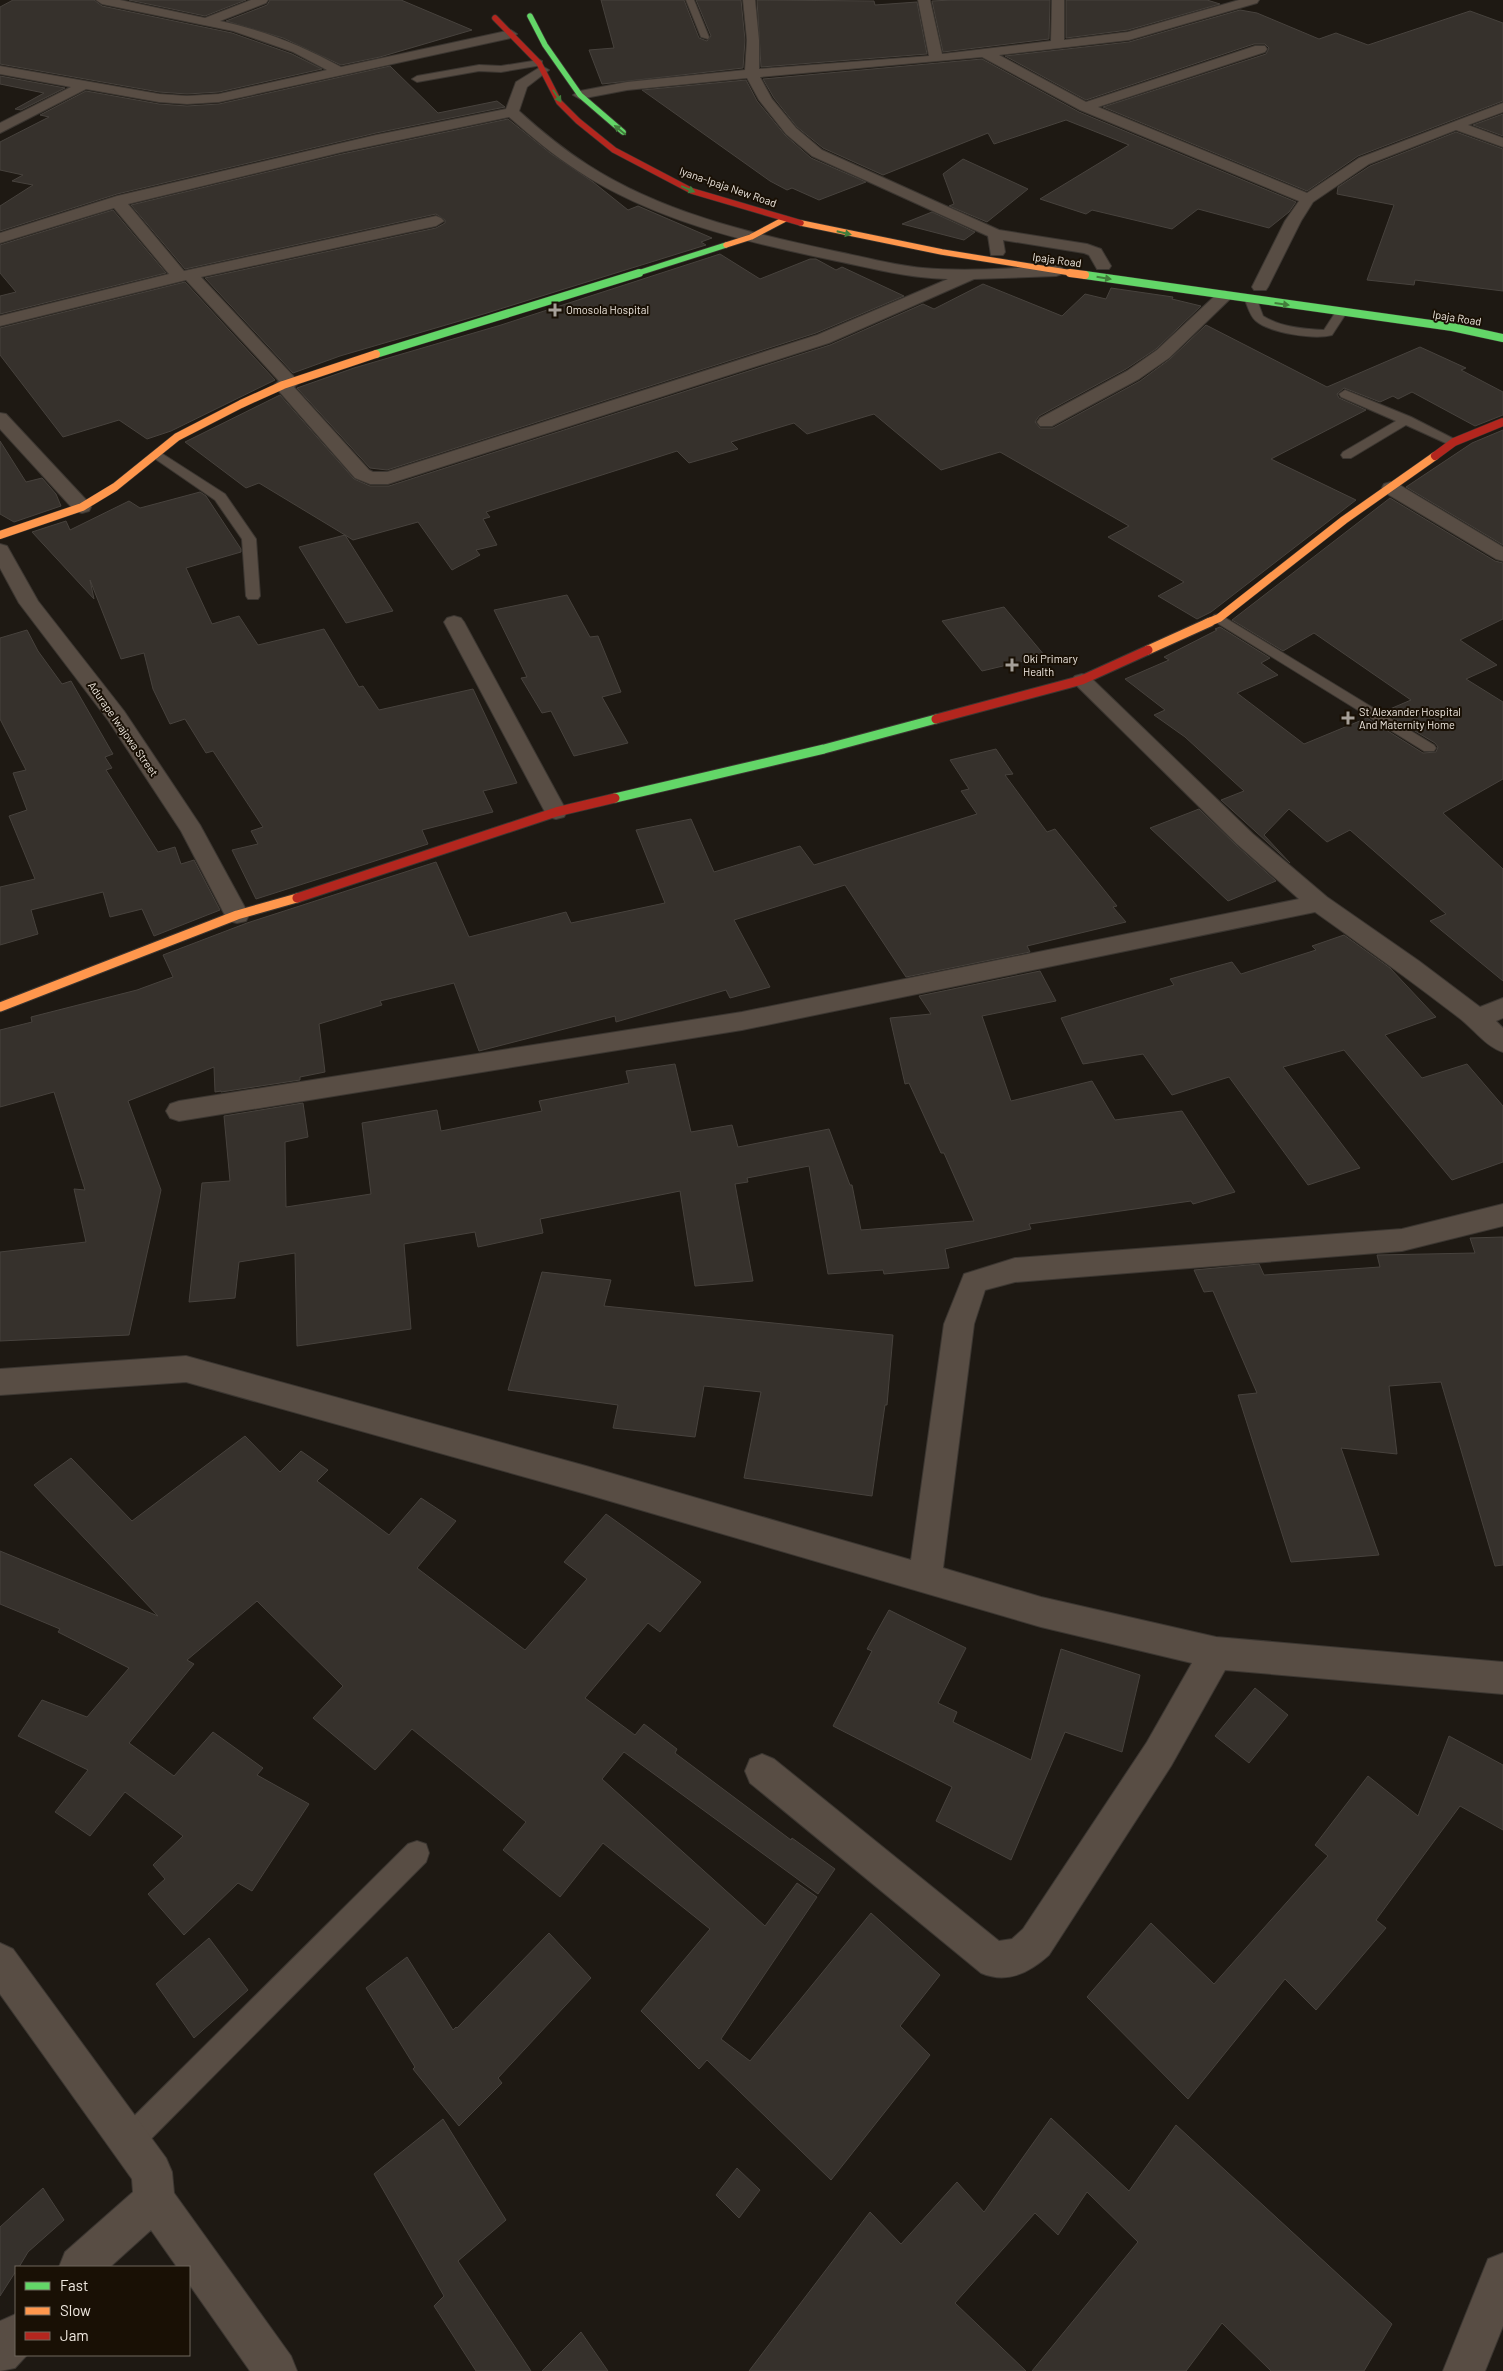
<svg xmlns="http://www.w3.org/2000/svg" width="1503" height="2371" font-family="Barlow,sans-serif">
	<rect width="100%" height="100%" fill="#1e1913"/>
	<path fill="#36312c" stroke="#47423d" d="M13,0H94L102,6L232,33L292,54L322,69L219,92L187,94L159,92L0,64V7Z
		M129,0H246L205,16Z
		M270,0H401L472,30L380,57L341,65L283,38L226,21L267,5Z
		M601,0H684L699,38L707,41L711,36L696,0H741L745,40L743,68L602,84L589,50L614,48Z
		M757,0L874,1L875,5L917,2L927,54L761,67Z
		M952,0H1050L1049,39L943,52L932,1Z
		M1066,0H1207L1220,4L1128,30L1066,38Z
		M1240,10L1257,13L1319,39L1336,33L1368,45L1470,11L1503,23V101L1358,156L1307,191L1103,107L1266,54L1269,48L1265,44H1254L1086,100L1005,56L1129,42Z
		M982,59L1079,112L1296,202L1289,212L1269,228L1198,209L1172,229L1092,210L1086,214L1040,199L1129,145L1066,120L994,144L988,133L883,175L823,148L797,127L774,98L763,79Z
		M390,66L438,113L497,101L505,107L376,133L117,194L0,231V206L33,185L12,181L23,175L0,170V142L49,117L40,115L86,91L159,104L187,106L219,104Z
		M0,76L65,88L21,110L15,109L44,93L0,84Z
		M746,80L757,101L785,135L811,158L866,182L819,200L792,188L787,190L770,181L642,90Z
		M1503,114V136L1473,125Z
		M508,119L550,153L593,182L628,210L638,206L712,238L701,242L706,245L487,313L340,356L293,373L205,278L436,228L445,223V220L436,214L185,269L131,205L342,154Z
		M1456,132L1503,149V291L1415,280L1414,285L1367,280L1394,205L1337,194L1338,187L1370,166Z
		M963,159L1028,189L987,222L949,206L954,204L943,174Z
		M113,210L166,273L0,314V296L16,292L0,273V245Z
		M932,212L975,232L964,240L902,224Z
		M720,254L760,279L810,259H816L836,270L842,267L904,296L816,333L387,470L370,468L297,388L354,368L501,325Z
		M185,282L275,380L171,431L147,439L119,420L63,437L0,355V328Z
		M983,284L1062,316L1085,294L1106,299L1111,288L1173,297L1172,299L1201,306L1156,349L1126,369L1039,416L1035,422L1040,428H1053L1140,381L1170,359L1206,325L1327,387L1420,347L1466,368L1461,370L1503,392V415L1475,426L1412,392L1398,399L1393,396L1380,402L1344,388L1337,394L1339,398L1366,410L1271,459L1356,500L1211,612L1197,619L1158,596L1184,582L1108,537L1129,526L1000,452L941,470L874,414L807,434L794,423L731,442L738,449L689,463L677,451L486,512L490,517L483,519L497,545L476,550L480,555L452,570L418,522L353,540L345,535L393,611L346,623L299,547L345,535L259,483L246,488L185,442L280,395L354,479L370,486H389L830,345L923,304L934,309Z
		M1503,430V545L1406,487L1472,443Z
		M0,441L26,482L42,478L56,494L61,506L14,522L0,514Z
		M200,492L206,496L241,549V552L186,568L212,624L239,616L258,645L324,629L359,687L363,686L379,710L473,689L517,783L483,791L493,812L422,830L428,844L256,899L232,850L258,844L251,831L263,827L213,751L206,753L185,719L170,724L153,689L144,653L121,659L90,580L94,599L32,532L66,521L70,530L129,501L140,508Z
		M1390,498L1495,561L1503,563V619L1460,640L1497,665L1466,679L1503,702V779L1443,813L1503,869V981L1430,921L1446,914L1350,830L1327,842L1289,809L1264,835L1290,863L1221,800L1244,791L1185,737L1154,715L1165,710L1125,679L1169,660L1164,657L1217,630L1215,629L1220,627L1270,658L1261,663L1278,675L1237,693L1304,744L1367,718L1423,753L1436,752L1438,747L1435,743L1383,712L1411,700L1314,633L1283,651L1232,620Z
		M567,595L590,637L598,636L621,692L602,697L628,743L574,756L551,711L542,713L521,678L527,677L494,610Z
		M1004,607L1045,656L982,671L942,621Z
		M27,630L38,651L62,684L71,681L113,754L105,757L112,768L106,770L158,852L175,847L181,864L194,860L220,910L154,936L142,909L110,917L103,892L31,910L38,934L0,945V887L35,879L9,816L27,810L13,773L26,770L0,719V638Z
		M996,749L1013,774L1005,775L1047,832L1055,829L1117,906L1113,907L1126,922L1027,946L1030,952L906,977L845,885L734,920L770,987L730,998L726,990L616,1022L615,1016L479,1051L454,983L380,1001L382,1005L319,1024L325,1072L300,1077V1080L221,1092V1091L215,1092L214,1067L128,1101L161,1190L129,1335L0,1341V1252L86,1242L74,1189L85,1190L54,1092L0,1107V1030L32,1022L31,1017L137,990L167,979L173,977L163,955L247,923L436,862L469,937L566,912L571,923L665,903L636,830L691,819L714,872L800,846L814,865L977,814L961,791L969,789L950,760Z
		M1199,809L1236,845L1276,881L1228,901L1150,828Z
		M1344,935L1390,968L1436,1017L1385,1035L1422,1078L1467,1064L1503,1106V1162L1452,1180L1344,1050L1283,1067L1360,1168L1308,1185L1229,1077L1172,1095L1143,1054L1083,1064L1061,1018L1174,985L1170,979L1232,962L1241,974L1316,950L1312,946Z
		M1040,971L1056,1001L982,1016L1011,1101L1092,1081L1115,1120L1182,1111L1235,1192L1193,1204L1191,1201L1029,1224L1031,1229L945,1249L949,1268L884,1274L883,1270L828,1274L809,1166L747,1178L748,1182L735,1184L753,1281L695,1286L680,1191L540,1219L543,1233L478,1247L475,1232L404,1244L411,1329L297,1346L295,1253L239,1262L235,1298L189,1302L202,1183L230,1181L224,1116L303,1103L308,1137L285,1142L286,1207L371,1194L362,1123L437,1110L441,1131L542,1111L539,1101L629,1083L626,1071L675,1064L691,1132L732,1125L738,1147L829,1129L850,1185H852L861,1230L974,1221L944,1153H941L909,1083L905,1084L890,1018L931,1014L919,996Z
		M1503,1237V1565L1495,1566L1441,1382L1389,1386L1397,1454L1341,1448L1379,1555L1291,1562L1238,1395L1257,1393L1213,1291L1204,1292L1194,1270L1259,1264L1264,1275L1380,1267L1377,1255L1475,1253L1470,1238Z
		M542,1272L611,1280L604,1306L893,1335L887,1405H885L872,1496L744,1478L761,1392L704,1386L695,1437L613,1428L618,1405L508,1390Z
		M245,1436L280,1472L301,1451L328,1470L317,1481L389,1535L421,1498L456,1521L417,1568L525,1650L587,1579L564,1562L606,1514L701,1582L660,1632L648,1623L585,1698L635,1735L644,1724L677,1749L675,1753L791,1840L792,1838L835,1869L818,1894L624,1752L602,1779L765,1926L797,1883L817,1897L721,2039L750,2061L871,1913L940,1975L900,2026L930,2055L831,2180L707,2060L699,2069L641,2011L710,1929L603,1843L560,1897L503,1850L526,1822L412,1729L375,1770L313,1718L343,1686L257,1601L187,1660L194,1664L129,1743L174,1776L213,1732L263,1768L257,1775L309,1804L252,1891L238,1883L184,1935L148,1894L165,1879L153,1865L183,1836L125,1792L90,1836L55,1812L88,1770L18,1736L42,1700L87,1717L129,1668L58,1632L60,1629L0,1604V1551L158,1616L34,1485L71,1458L132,1521Z
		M889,1610L966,1648L938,1703L957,1712L953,1722L1031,1760L1061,1649L1140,1675L1122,1752L1065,1732L1011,1860L936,1821L952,1787L833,1726L872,1651L867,1649Z
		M1255,1688L1288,1715L1249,1763L1215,1736Z
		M1449,1736L1503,1765V1830L1460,1806L1376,1920L1386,1928L1316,2010L1285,1979L1188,2099L1087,1997L1151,1923L1214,1984L1328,1856L1315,1845L1368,1776L1418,1816Z
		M549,1933L591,1978L498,2078L502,2083L459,2126L413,2069L415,2067L366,1988L407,1957L453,2030L456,2027L457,2028Z
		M209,1938L248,1990L194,2038L156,1984Z
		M1051,2118L1129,2191L1176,2125L1392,2324L1364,2371H1271L1222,2323L1186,2371H1032L1138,2242L1087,2192L1058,2235L1035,2213L955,2303L1026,2371H749L870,2212L901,2244L957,2182L984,2212Z
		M443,2119L506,2220L458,2261L531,2371H476L434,2306L444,2296L374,2174Z
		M737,2168L760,2190L739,2218L716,2195Z
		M43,2188L64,2220L28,2252L19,2267H16V2271L0,2296V2227Z
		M581,2332L608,2371H542Z"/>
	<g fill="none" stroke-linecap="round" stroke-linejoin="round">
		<g stroke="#3b3631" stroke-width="2">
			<path id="lane" d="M686,0H694L709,37L708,39L701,37Z
				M539,60L542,61V65L501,72L479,71L417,82L412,79L417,76L479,65L501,66Z
				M1251,297L1257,300L1263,316C1281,327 1303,329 1324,330L1337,310L1341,309L1347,312L1332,335C1315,340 1270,333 1256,321C1250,316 1248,307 1245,300Z
				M1345,390L1411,417L1460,442L1454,446L1450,445L1406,425L1351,458H1343L1341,455L1343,452L1396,421L1341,397L1339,394Z
				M158,451L225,494L256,539L260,596L258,599H248L246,596L242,539L215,500L154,458L152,455Z
				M1219,614L1434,745L1436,748L1434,751H1424L1214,621L1212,618L1214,615Z
				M417,1841L426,1844L429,1853L426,1862L139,2151L129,2155L119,2151L115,2141L119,2131L408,1844Z"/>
		</g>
		<g stroke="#3b3631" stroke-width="2">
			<path id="street" d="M96,0H120L205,18L251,0H268L266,3L220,21C263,30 303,46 341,67L511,30L517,34L511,38L219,102L187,104L159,102L86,89L0,133V123L71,87L0,74V66L159,94L187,96L219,94L327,70L293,52L233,31L102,4Z
				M743,0H755L759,40V69L929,56L918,0H930L942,54L1051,41L1052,0H1064V40L1128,32L1239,0H1259L1257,3L1129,40L999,55L1086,102L1255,46H1265L1267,49L1265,52L1098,107L1307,193L1359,158L1503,103V112L1468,125L1503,138V147L1456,130L1369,164L1313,202L1301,221L1268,287L1266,290H1254L1252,287L1285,221L1299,201L1080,110L982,57L760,77L772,99L796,128L822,150L999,230L1087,244L1101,249L1111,266L1109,269H1097L1089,255L1084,253L1003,240L1005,252L1003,255H991L988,236L812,156L786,134L759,100L747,78L627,90L580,99L573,95L580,91L627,82L745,70L747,40Z
				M542,66L549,70L527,87L519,111C541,131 563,149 588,165C661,212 749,233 834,251C864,257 893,265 923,268C967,272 1012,268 1056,266L1062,268L1064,271L1062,274L1056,276L974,279L829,343L388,484H370L355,478L277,389L274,385L279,381L186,280L0,326V316L169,274L114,208L0,243V233L117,196L376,135L506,109L516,82ZM509,117C531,136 553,155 578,171C653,220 745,242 832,260C871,268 908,278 948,279L817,335L387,472H373L369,470L294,387L299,383L296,379L201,277L436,226L444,221L441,218L436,216L184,271L128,204L342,152Z
				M1224,291L1230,293L1232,296L1230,299L1169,358L1139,379L1052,426H1040L1037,422L1040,418L1127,371L1157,350L1218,293Z
				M0,413L6,414L89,503L91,507L89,511L82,513L75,511L0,429Z
				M1391,482L1398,484L1503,547V561L1496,559L1384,492L1382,488L1384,484Z
				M0,544L7,546L38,601L124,711L200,825L249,915L246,921L237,923L228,921L181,831L108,720L19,603L0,568Z
				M454,616L461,618L464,622L567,812L564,817L556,819L548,817L545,812L444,622L447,618Z
				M1082,674L1089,676L1253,834L1327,897L1419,961L1480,1007L1503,998V1018L1496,1021L1503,1028V1052C1486,1047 1473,1028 1458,1017C1411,981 1363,946 1315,912L742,1030L179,1121L170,1118L166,1111L170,1104L179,1101L742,1012L1299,899L1237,844L1075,684L1071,680L1075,676Z
				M1503,1204V1226L1402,1251L1015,1282L985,1290L974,1324L943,1568L1041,1597L1216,1637L1503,1662V1694L1225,1670L1171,1766L1049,1955C1029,1973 1007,1984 981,1973L750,1783L745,1771L750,1759L762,1754L774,1759L999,1941L1012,1939L1023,1929L1147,1742L1192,1663L1041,1627L586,1494L186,1382L0,1395V1369L186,1356L586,1466L911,1560L944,1324L964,1274L1015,1258L1402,1229Z
				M0,1943L13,1949L166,2158L172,2172L174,2193L291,2356L297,2371H250L189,2284V2267H177L151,2230L110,2267H59L65,2252L133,2192L132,2179L0,1994Z
				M1503,2253V2326L1485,2371H1443L1488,2259Z
				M16,2314V2355H27L15,2368L0,2371V2321Z"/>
		</g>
		<g stroke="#3b3631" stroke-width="7">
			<path id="fast-far2" d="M530,16L545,45L580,95L623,132
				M635,274L726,245"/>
		</g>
		<g stroke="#3b3631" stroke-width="9">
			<path id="fast-far1" d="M1085,275L1452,327L1503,338
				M376,354L639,273"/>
		</g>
		<g stroke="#3b3631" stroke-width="11">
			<path id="fast" d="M615,798L824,749L936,719"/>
		</g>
		<g stroke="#3b3631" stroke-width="7">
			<path id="slow-far2" d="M801,223L942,252L1078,274
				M726,245L751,237L785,219"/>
		</g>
		<g stroke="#3b3631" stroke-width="9">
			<path id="slow-far1" d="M1070,273L1085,275
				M0,535L82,507L115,487L177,437L241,404L283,385L376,354
				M1207,623L1219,618L1344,520L1435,456"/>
		</g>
		<g stroke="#3b3631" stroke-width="11">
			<path id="slow" d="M1148,650L1210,622
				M0,1007L237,915L297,898"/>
		</g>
		<g stroke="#3b3631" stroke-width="7">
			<path id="jam-far2" d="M495,18L539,63L559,102L578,121L614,150L692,191L801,223"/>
		</g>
		<g stroke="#3b3631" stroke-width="9">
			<path id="jam-far1" d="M1435,456L1454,442L1503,422"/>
		</g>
		<g stroke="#3b3631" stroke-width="11">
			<path id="jam" d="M936,719L1082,680L1148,650
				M297,898L556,812L615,798"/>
		</g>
		<use href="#lane" fill="#584d44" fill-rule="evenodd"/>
		<use href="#street" fill="#584d44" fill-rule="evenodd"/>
		<use href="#fast-far2" stroke="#63d668" stroke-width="5.5"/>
		<use href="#fast-far1" stroke="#63d668" stroke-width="8"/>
		<use href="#fast" stroke="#63d668" stroke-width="9"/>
		<use href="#slow-far2" stroke="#ff974d" stroke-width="5.5"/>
		<use href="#slow-far1" stroke="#ff974d" stroke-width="8"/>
		<use href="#slow" stroke="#ff974d" stroke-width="9"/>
		<use href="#jam-far2" stroke="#b3261e" stroke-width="5.5"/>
		<use href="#jam-far1" stroke="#b3261e" stroke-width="8"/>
		<use href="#jam" stroke="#b3261e" stroke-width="9"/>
	</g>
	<defs><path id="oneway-solid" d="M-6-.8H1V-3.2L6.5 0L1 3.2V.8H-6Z" transform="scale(1.25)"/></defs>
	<g fill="#427d3b">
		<use href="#oneway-solid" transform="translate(557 96) rotate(57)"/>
		<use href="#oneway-solid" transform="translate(620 130) rotate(-141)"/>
		<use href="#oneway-solid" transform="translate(688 189) rotate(23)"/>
		<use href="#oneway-solid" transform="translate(844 233) rotate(13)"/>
		<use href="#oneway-solid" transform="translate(1104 278) rotate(9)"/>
		<use href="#oneway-solid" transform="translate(1282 304) rotate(8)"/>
	</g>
	<g fill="#a6a099" stroke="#191005" stroke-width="2">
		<path d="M552.5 302.5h5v5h5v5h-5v5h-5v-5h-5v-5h5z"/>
		<path d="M1009.5 657.5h5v5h5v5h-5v5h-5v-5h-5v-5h5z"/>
		<path d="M1345.5 710.5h5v5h5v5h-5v5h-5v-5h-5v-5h5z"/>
	</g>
	<g text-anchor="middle" stroke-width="4" stroke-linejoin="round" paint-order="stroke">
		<g font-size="11" fill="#f0e9e1" stroke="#191005">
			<text transform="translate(728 187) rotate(19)" y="4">Iyana-Ipaja New Road</text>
			<text transform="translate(1057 260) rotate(8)" y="4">Ipaja Road</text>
			<text transform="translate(1457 318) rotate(9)" y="4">Ipaja Road</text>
			<text transform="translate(123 729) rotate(55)" y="4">Adurape Iwajowa Street</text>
		</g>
		<g font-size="11" fill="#f0e9e1" stroke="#191005" text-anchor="start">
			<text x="566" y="314">Omosola Hospital</text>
			<text x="1023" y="663">Oki Primary<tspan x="1023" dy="13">Health</tspan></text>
			<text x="1359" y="716">St Alexander Hospital<tspan x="1359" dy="13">And Maternity Home</tspan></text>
		</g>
	</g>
	<rect x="15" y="2266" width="175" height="90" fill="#191005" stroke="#6f675d"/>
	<rect x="25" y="2282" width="25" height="8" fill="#63d668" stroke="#6f675d"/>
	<text x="60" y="2291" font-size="15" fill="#f0e9e1">Fast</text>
	<rect x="25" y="2307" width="25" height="8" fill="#ff974d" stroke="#6f675d"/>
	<text x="60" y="2316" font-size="15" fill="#f0e9e1">Slow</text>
	<rect x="25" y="2332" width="25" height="8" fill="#b3261e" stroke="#6f675d"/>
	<text x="60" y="2341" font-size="15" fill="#f0e9e1">Jam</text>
</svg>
